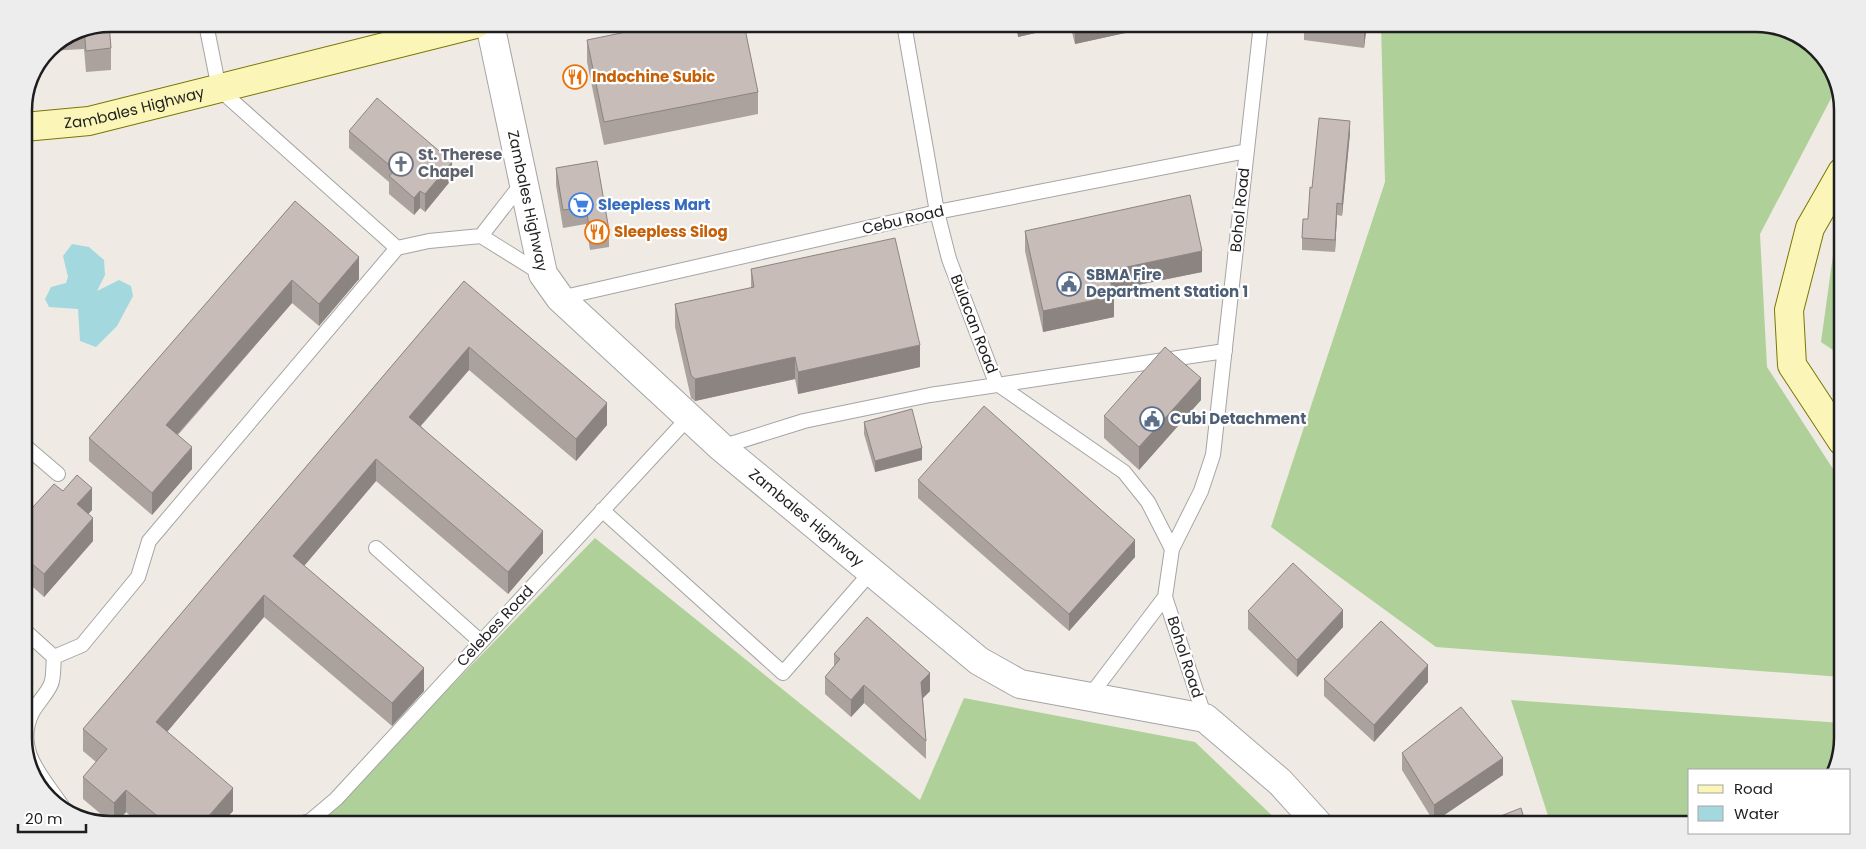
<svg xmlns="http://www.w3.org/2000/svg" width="1866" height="849" font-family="Poppins,sans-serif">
	<rect width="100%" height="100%" fill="#f0eae4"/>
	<path fill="#afd098" d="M1381,24H1755L1789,31L1827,62L1836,89L1760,234L1767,367L1837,475L1842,479V677L1436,647L1271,527L1385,182Z
		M1842,212V356L1821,342L1838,219Z
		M595,538L920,800L964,698L1195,742L1282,825H316Z
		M1511,700L1842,723V738L1836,770H1690V825H1551Z"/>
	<path fill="#a3d8de" d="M72,244L89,247L104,260L105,275L97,291L119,280L131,286L133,296L117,326L96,347L80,341L78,309L49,307L45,299L51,287L66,283L68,277L63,256Z"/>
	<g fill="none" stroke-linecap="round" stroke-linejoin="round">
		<g stroke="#a5a5a5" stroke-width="16">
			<path id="lane" d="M116,24V25
				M206,24L219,89L397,248
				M904,24L937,212L949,259L996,383L1124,472L1148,502L1172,549
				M481,236L542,274
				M560,298L937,212L1247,151
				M24,445L58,474
				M721,447L804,421L930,395L1225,351
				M602,510L783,673L871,572
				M376,548L481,642
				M1165,597L1205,718
				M24,630L54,657
				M54,657L82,645L138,577L149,541L397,248L429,241L481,236L523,182
				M54,657C53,665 54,677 51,684C47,694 37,703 32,713C14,750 42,776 62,806
				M1089,697L1165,597L1172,549L1201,491L1213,455L1261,24
				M296,825L310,821L336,799L688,418"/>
		</g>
		<g stroke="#a5a5a5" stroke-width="30">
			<g id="street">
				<path id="s1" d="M490,24L543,274L560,298L721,447L979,661L1020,684L1205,718L1280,782L1319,825"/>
			</g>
		</g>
		<g stroke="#797702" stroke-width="30">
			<g id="secondary">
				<path id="s2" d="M24,127L89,121L476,24"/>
				<path d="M1842,172L1810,228L1789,310L1792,365L1842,441"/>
			</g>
		</g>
		<use href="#lane" stroke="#fff" stroke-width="14"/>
		<use href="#street" stroke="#fff" stroke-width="28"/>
		<use href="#secondary" stroke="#fbf6b7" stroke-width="28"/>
	</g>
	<path fill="#aba29d" d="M109,24L111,48V70L86,72L84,49L49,51V49L78,30Z
		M1015,24H1166L1075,44L1070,25L1018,37Z
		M1304,24H1367L1364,48L1304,40Z
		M587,40L758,92V114L604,145L587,62Z
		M349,131L452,179L425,212L420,208L414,215L389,194V182L349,148Z
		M1350,133L1342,216L1337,215L1335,252L1302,250V238L1308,219L1312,188Z
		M556,168L609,230V247L590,250L586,224L563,228L556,185Z
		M295,201L359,279L319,326L292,303L178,435L192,469L152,515L89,461V438Z
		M1025,231L1202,272L1113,290L1114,317L1043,332L1025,251Z
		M751,269L920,367L798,394L795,379L695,401L691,398L675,327V304L751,288Z
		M464,281L607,425L576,461L469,370L421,426L543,553L508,594L376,481L304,566L424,691L392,726L264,617L167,732L233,811L220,825H141L126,812L115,825H114L83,799V777L96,762L83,751V729Z
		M1201,400L1139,470L1104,438V416Z
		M864,422L922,460L875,472L864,434Z
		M918,480L1135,557L1069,631L918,498Z
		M63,491L92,510L88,514L93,541L44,597L24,579V500L33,507Z
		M1248,611L1343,627L1297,677L1248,629Z
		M834,654L930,691L923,698L926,741V759L864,703L851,717L825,694V677L834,666Z
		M1324,679L1428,682L1374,742L1324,696Z
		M1402,753L1503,775L1434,822L1402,770Z"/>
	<path fill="#8b8480" d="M1018,24H1070V25L1018,37Z
		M1075,24H1166L1075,44Z
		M1365,24H1367L1364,48V30Z
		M1350,121V133L1342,216V204Z
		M452,162V179L425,212V194Z
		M420,191V208L414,215V198Z
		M1337,203V215L1335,252V240Z
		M1202,251V272L1108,291V271Z
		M359,257V279L319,326V304Z
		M292,280V303L166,447V425Z
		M1114,296V317L1043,332V311Z
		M920,345V367L798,394V372Z
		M469,347V370L409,439V417Z
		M795,357V379L695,401V379Z
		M1201,378V400L1139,470V447Z
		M607,403V425L576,461V439Z
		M192,447V469L152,515V493Z
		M922,448V460L875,472V461Z
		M376,459V481L293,579V556Z
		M92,488V510L77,527V504Z
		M93,518V541L44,597V574Z
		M543,531V553L508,594V572Z
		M1135,540V557L1069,631V614Z
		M264,595V617L156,745V722Z
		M1343,610V627L1297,677V660Z
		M1428,665V682L1374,742V725Z
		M424,668V691L392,726V703Z
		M930,673V691L921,700V682Z
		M864,685V703L851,717V700Z
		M1503,758V775L1434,822V805Z
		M233,788V811L220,825H201Z
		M126,790V812L114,825V803Z"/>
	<path fill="#c7bcb7" stroke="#8b8480" d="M109,24L111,48L86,51L84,29Z
		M665,24H744L758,92L604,122L587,40Z
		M1312,24H1365L1364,30Z
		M377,98L452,162L425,194L420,191L414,198L389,176L395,170L349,131Z
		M1319,118L1350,121L1342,204L1337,203L1335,240L1302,238L1303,219H1308L1310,187L1312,188Z
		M597,161L609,230L590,233L586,207L563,210L556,168Z
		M1190,195L1202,251L1108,271L1114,296L1043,311L1025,231Z
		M295,201L359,257L319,304L292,280L166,425L192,447L152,493L89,438Z
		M895,238L920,345L798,372L795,357L695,379L691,375L675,304L754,287L751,269Z
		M464,281L607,403L576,439L469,347L409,417L543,531L508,572L376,459L293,556L424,668L392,703L264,595L156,722L233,788L201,825H168L126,790L114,803L83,777L107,749L83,729Z
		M1165,347L1201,378L1139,447L1104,416Z
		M984,406L1135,540L1069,614L918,480Z
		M912,409L922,448L875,461L864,422Z
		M77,475L92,488L77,504L93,518L44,574L24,557V500L33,507L54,484L63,491Z
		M1293,563L1343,610L1297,660L1248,611Z
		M867,617L930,673L921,682L926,741L864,685L851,700L825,677L840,659L834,654Z
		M1381,621L1428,665L1374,725L1324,679Z
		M1461,707L1503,758L1434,805L1402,753Z
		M1521,808L1526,825H1478Z"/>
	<defs>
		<g id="restaurant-ring" transform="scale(1.25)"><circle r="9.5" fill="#fff" stroke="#e8710a" stroke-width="1.5"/><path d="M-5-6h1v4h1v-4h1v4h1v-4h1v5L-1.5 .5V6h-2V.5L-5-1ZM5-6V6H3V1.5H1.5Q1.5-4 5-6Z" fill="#e8710a"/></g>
		<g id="church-ring" transform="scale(1.25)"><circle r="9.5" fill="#fff" stroke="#6b7280" stroke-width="1.5"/><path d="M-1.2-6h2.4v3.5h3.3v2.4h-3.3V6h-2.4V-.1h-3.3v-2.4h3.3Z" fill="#6b7280"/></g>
		<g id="supermarket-ring" transform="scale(1.25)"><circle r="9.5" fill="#fff" stroke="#3f7fe0" stroke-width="1.5"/><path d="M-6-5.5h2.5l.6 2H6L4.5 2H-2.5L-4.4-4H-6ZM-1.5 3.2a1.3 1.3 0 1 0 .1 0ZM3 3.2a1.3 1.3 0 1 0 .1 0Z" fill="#3f7fe0"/></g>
		<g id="civic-ring" transform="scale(1.25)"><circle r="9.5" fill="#fff" stroke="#5c6f8a" stroke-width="1.5"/><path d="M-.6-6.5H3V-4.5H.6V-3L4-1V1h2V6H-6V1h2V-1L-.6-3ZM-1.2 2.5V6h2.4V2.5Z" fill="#5c6f8a"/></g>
	</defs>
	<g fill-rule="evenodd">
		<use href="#restaurant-ring" x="575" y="77"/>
		<use href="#church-ring" x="401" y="164"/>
		<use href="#supermarket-ring" x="581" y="205"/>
		<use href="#restaurant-ring" x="597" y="232"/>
		<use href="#civic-ring" x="1069" y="284"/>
		<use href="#civic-ring" x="1152" y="419"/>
	</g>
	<g text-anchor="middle" stroke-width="4.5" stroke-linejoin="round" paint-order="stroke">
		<g font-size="15" font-weight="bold" fill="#c56008" stroke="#fff" text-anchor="start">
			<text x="592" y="82">Indochine Subic</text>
			<text x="614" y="237">Sleepless Silog</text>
		</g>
		<g font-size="15" fill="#1e1e1e" stroke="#fff">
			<text dy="5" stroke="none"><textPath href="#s2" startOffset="112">Zambales Highway</textPath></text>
			<text dy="5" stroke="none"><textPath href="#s1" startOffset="181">Zambales Highway</textPath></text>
			<text transform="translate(1240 210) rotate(-84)" y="5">Bohol Road</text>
			<text transform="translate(903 220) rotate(-13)" y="5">Cebu Road</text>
			<text transform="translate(974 324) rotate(69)" y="5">Bulacan Road</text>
			<text dy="5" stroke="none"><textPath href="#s1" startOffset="615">Zambales Highway</textPath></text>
			<text transform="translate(495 626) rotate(-47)" y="5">Celebes Road</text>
			<text transform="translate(1185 657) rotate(72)" y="5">Bohol Road</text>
		</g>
		<g font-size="15" font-weight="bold" fill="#5b616d" stroke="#fff" text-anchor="start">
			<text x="418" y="160">St. Therese<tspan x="418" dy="17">Chapel</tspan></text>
		</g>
		<g font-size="15" font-weight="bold" fill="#366cbe" stroke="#fff" text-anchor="start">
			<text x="598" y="210">Sleepless Mart</text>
		</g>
		<g font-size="15" font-weight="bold" fill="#4e5e75" stroke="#fff" text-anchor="start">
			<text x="1086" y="280">SBMA Fire<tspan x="1086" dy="17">Department Station 1</tspan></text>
			<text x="1170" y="424">Cubi Detachment</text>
		</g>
	</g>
	<path d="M0 0H1866V849H0ZM110 32H1756A78 78 0 0 1 1834 110V738A78 78 0 0 1 1756 816H110A78 78 0 0 1 32 738V110A78 78 0 0 1 110 32Z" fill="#ededed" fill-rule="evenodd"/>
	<path fill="none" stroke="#1e1e1e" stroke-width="2.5" d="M110 32H1756A78 78 0 0 1 1834 110V738A78 78 0 0 1 1756 816H110A78 78 0 0 1 32 738V110A78 78 0 0 1 110 32Z"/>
	<rect x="1688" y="769" width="162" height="65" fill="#ffffff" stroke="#a5a5a5"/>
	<rect x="1698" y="785" width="25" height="8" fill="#fbf6b7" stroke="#a5a5a5"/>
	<text x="1734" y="794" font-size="15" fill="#1e1e1e">Road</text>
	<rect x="1698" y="806" width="25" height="15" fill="#a3d8de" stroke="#a5a5a5"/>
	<text x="1734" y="819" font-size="15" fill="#1e1e1e">Water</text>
	<path d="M18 824v8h68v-8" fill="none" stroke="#1e1e1e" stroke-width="2.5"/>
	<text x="25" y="824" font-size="15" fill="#1e1e1e" stroke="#ffffff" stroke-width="4" paint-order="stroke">20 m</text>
</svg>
